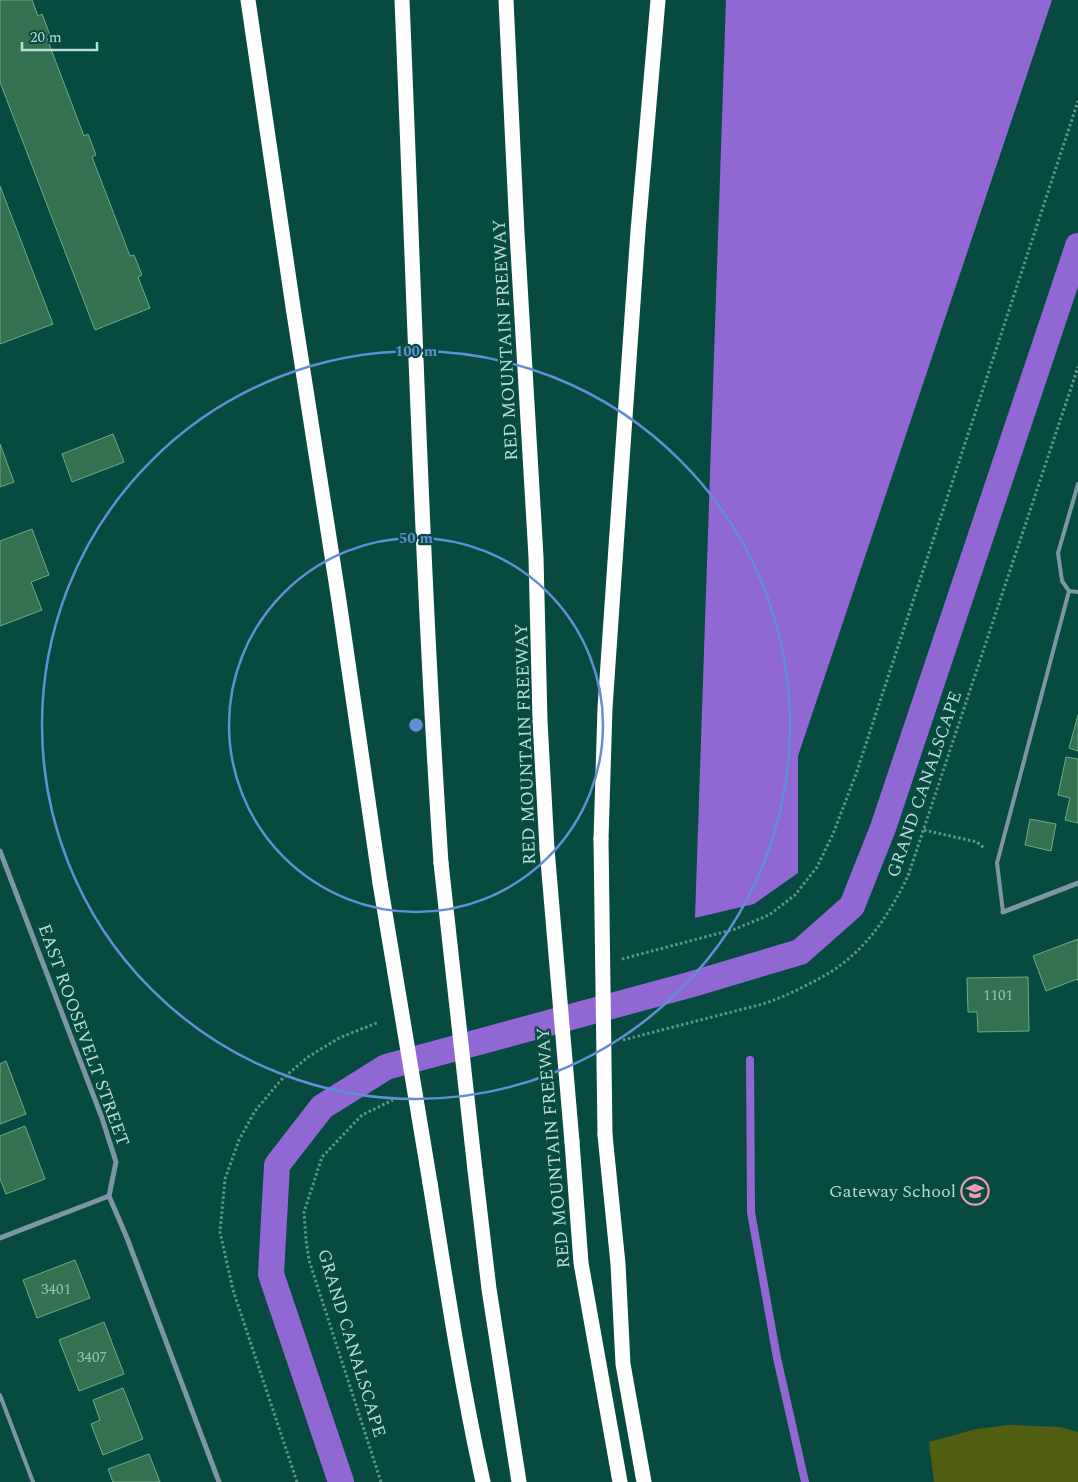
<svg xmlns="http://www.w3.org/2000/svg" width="1078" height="1482" font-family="Spectral,serif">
	<rect width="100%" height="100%" fill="#074a40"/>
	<path fill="#515d11" d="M1009,1425L1061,1427L1078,1432V1482H934L929,1442L976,1429Z"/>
	<path fill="#9067d3" d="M726,0H1052L798,756V873L754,904L695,918Z"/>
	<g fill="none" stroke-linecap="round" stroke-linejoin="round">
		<path stroke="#9067d3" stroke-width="8" d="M750,1060L751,1212L777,1358L805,1482"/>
		<path stroke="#9067d3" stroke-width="26" d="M341,1482L271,1274L277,1165L322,1107L386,1067L689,985L800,952L852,906L883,828L1078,246"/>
	</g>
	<path fill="#357051" stroke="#6eaa89" d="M0,0H32L38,16L42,14L50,35L46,36L84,136L88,134L96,155L92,157L130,256L134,255L142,275L138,277L150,308L95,330L0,82Z
		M0,186L53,324L0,344Z
		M113,434L124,462L72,482L62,454Z
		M0,444L14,482L0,487Z
		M32,529L49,575L31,582L42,610L0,626V541Z
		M1078,715V751L1069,748Z
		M1066,757L1078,759V823L1065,820L1070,798L1058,795Z
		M1030,819L1056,824L1051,851L1025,845Z
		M1078,939V981L1077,979L1046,991L1033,956Z
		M1028,977L1029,1031L978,1032L977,1012H968L967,978Z
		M6,1061L26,1114L0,1124V1064Z
		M25,1126L45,1179L6,1194L0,1179V1136Z
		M75,1260L90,1298L37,1318L23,1280Z
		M104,1322L124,1374L79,1391L59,1340Z
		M123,1388L143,1439L103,1455L91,1424L100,1420L93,1400Z
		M149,1454L160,1482H113L108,1469Z"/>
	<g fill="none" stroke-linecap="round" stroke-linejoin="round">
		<path stroke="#60938a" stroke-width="3" stroke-dasharray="2.5 2.5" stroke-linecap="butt" d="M924,830L977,842L985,849
			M622,959L735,929L769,915L795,895L817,867L833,834L856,774L1078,101
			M623,1040L747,1008C766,1004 783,997 801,988C817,980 833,972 847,960C874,938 893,907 908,876L1078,367
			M297,1482L233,1290L220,1232L225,1179L239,1140L255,1111L281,1080L308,1057L339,1038L379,1022
			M381,1482L309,1260L306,1240L304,1212L322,1157L362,1115L393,1100"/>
		<path stroke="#7e95a6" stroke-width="4" d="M1069,591L1078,592
			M1003,912L997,863L1069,591L1062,581L1058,553L1078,484
			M0,1395L33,1482"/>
		<path stroke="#7e95a6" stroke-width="5" d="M0,851L102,1118L116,1162L109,1196L127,1238L219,1482
			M1003,912L1078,883
			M0,1238L109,1196"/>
		<path stroke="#fff" stroke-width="15" d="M248,0L293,307L339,601L380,883
			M402,0C414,288 422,576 441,863
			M506,0L517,233L536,557L540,721L547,849
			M601,839L605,708L616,547L638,231L658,0
			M605,1135L618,1264L623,1364L644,1482
			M572,1142L581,1263L620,1482
			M475,1170L489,1289L519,1482
			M430,1183C446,1283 461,1383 483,1482"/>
		<path stroke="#fff" stroke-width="15" d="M601,839L605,1135
			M547,849L572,1142
			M441,863L475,1170
			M380,883L430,1183"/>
	</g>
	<g fill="none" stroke="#638ed7" stroke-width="2.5">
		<circle cx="416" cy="725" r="187"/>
		<circle cx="416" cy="725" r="374"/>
	</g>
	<defs>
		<g id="school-ring" transform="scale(1.4375)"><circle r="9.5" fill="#074a40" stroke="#f09ab6" stroke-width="1.5"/><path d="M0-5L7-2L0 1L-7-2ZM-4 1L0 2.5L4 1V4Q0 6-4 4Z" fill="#f09ab6"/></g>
	</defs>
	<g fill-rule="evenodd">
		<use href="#school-ring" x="975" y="1191"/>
	</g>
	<g text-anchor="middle" stroke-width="4.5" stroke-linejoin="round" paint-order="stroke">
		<g font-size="15" fill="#98c2b4">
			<text x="998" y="1000">1101</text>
			<text x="56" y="1294">3401</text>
			<text x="92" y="1362">3407</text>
		</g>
		<g font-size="18" fill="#b9ddd5" stroke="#074a40">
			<text transform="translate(505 340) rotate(-93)" y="6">RED MOUNTAIN FREEWAY</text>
			<text transform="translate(525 744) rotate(-92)" y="6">RED MOUNTAIN FREEWAY</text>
			<text transform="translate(924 784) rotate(-71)" y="6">GRAND CANALSCAPE</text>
			<text transform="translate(84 1035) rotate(70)" y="6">EAST ROOSEVELT STREET</text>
			<text transform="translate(553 1148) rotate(-95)" y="6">RED MOUNTAIN FREEWAY</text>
			<text transform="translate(352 1343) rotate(73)" y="6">GRAND CANALSCAPE</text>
		</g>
		<g font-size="18" fill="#b9ddd5" stroke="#074a40" text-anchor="end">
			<text x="956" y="1197">Gateway School</text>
		</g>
	</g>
	<circle cx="416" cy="725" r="8" fill="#638ed7" stroke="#074a40" stroke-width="2.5"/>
	<g font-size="15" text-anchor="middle" font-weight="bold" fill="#638ed7" stroke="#074a40" stroke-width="4.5" stroke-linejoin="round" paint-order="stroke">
		<text x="416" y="356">100 m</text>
		<text x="416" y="543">50 m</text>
	</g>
	<path d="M22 42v8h75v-8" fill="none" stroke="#b9ddd5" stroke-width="2.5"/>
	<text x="30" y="42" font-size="15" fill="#b9ddd5" stroke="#074a40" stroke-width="4" paint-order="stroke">20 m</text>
</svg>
